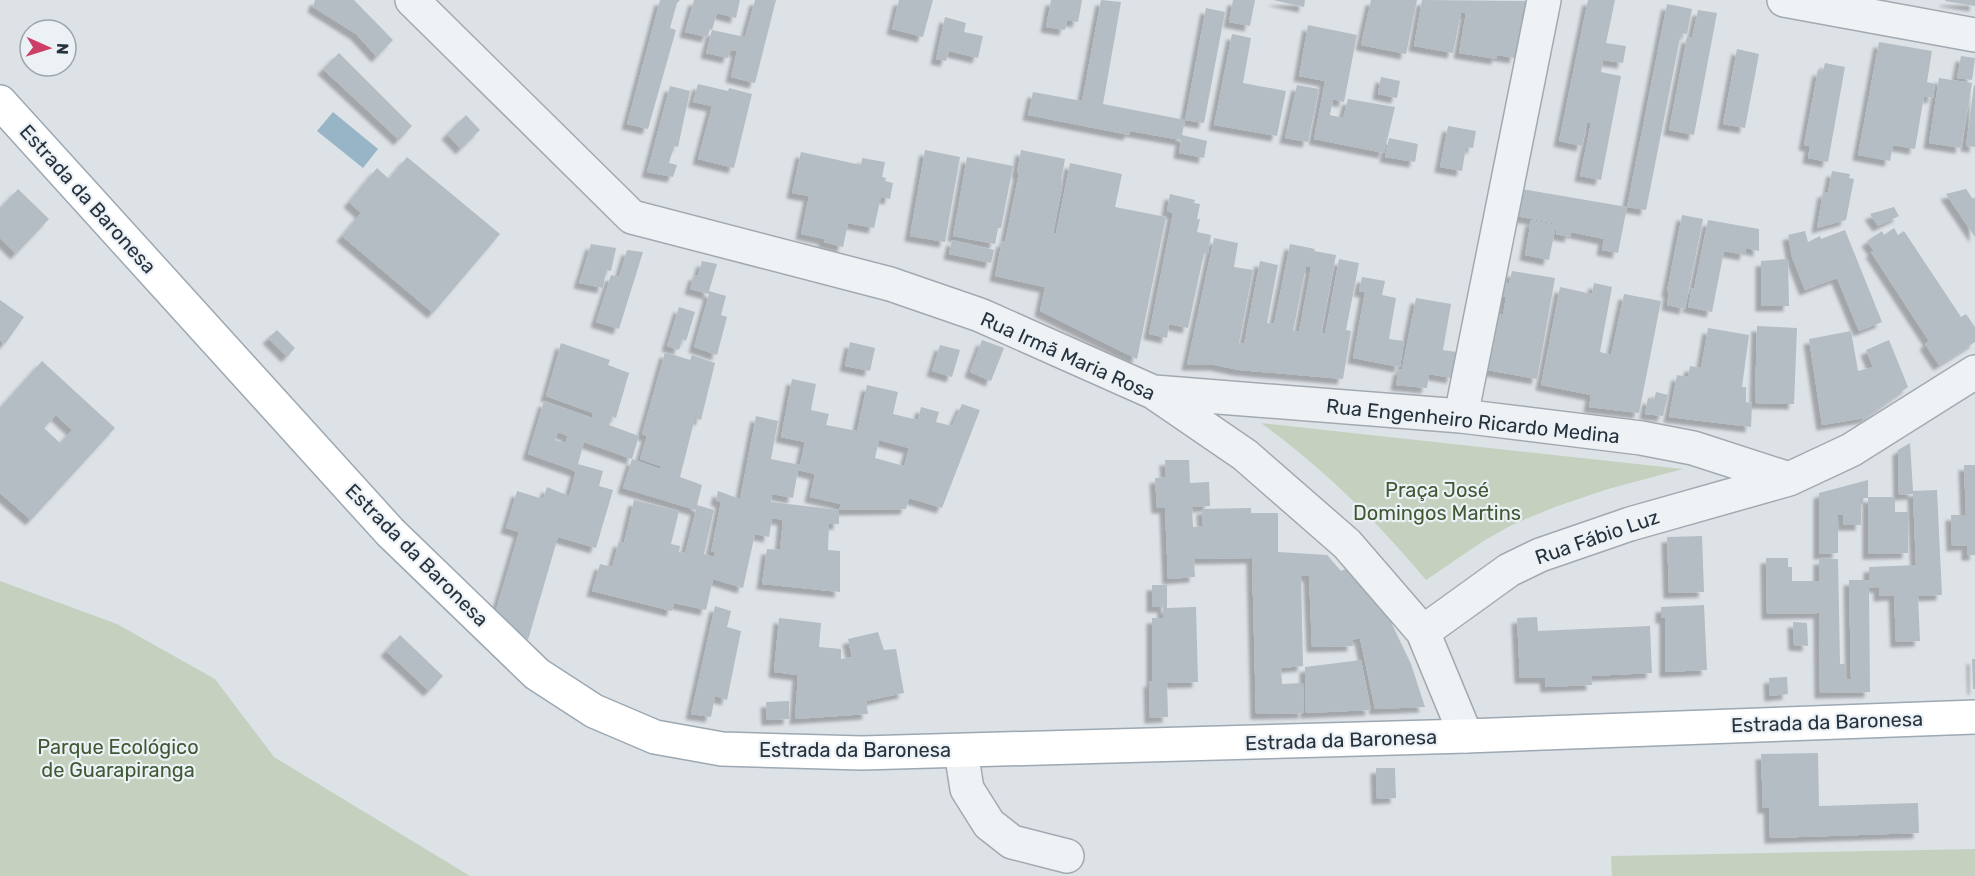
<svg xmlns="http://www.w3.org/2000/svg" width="1975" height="876" font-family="Rubik,sans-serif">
	<defs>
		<filter id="shadow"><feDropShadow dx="-5.5" dy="5.5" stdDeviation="1.5" flood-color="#0004"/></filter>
	</defs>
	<rect width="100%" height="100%" fill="#dde2e7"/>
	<path fill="#c5d1be" d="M1261,423L1683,469L1608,489L1555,507L1514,524L1485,540L1426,580C1375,519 1325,470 1261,423Z
		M0,581L117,624L215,679L274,757L470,876H0Z
		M1975,849V876H1612L1611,856Z"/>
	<path fill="#97b5c7" d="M333,112L378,149L363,168L317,131Z"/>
	<path fill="#b4bcc4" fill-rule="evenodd" filter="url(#shadow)" d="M315,0H354L393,40L377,57L356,34L313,7Z
		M660,0H680L677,3L670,28L676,30L648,129L627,124Z
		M694,0H740L736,18L717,13L712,30L745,37L755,0H776L755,83L731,77L737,51L731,50L728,58L706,53L712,30L710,29L707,37L685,32Z
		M899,0H933L923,37L892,29Z
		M1051,0H1082L1078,22L1067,20L1065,30L1046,27Z
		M1101,0L1121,2L1103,104L1185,120L1182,135L1207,141L1204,158L1179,153L1181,140L1130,131L1129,135L1028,115L1033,92L1082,101Z
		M1233,0H1255L1250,26L1229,22Z
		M1273,0H1305L1304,7Z
		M1371,0H1417L1406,54L1361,45Z
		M1422,0L1527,1L1515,58L1497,55V59L1459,53L1466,13L1461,12L1453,53L1414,46Z
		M1588,0H1615L1606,43L1626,46L1623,63L1603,60L1601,72L1621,76L1601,180L1580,176L1591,123H1587L1582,146L1559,141Z
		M1946,0H1975V6L1945,1Z
		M1667,4L1692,9L1687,34L1681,33L1646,210L1627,207Z
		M1206,8L1225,12L1204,123L1185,120Z
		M1698,10L1717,13L1694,135L1669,130L1687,37L1692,38Z
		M945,17L966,23L964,32L983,36L978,58L949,51L946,61L936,59Z
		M1308,25L1357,35L1344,102L1333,99L1330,115L1343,118L1348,99L1395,107L1384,153L1314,139L1325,81L1299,76Z
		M1232,34L1251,38L1243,83L1286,91L1277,136L1214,125Z
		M1879,42L1932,51L1927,82L1935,84L1933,98L1924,96L1915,149L1893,145L1890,161L1858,155Z
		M1737,49L1759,54L1745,128L1723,124Z
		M339,53L412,126L399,140L323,69Z
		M1961,56L1975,58L1972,80L1957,78Z
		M1825,63L1845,67L1828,162L1808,158L1810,146L1804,145L1818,70L1823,71Z
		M1381,77L1400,81L1397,98L1378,94Z
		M1939,78L1972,83L1961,148L1929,143Z
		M698,84L728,91L729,88L752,94L734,168L698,159L712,106L693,102Z
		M1297,85L1319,89L1308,142L1285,138Z
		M1974,85L1975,86V147L1966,146Z
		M670,86L690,91L678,147L674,146L669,163L677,165L673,177L647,172Z
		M466,115L480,130L461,149L447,134Z
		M1448,126L1476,131L1473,148L1466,147L1462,171L1440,167Z
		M1389,138L1418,144L1415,162L1385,157Z
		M925,150L960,157L945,242L910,236Z
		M1021,150L1065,159L1061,180L1063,181L1053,233H1056L1070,163L1122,174L1115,207L1166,217L1137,359L1040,311L1045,287L995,276L1002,241L1005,242L1019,173H1017Z
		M801,152L861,165L862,158L885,162L882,177L886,178L885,181L893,183L890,199L881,197L874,228L848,223L843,247L824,242V239L801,234L809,196L792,193Z
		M407,157L500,234L433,313L342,236L361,213L349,202L377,168L389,179Z
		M967,157L1013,166L1001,228H998L995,244L953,236Z
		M1832,171L1850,174L1849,178L1854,179L1846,220L1817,228L1823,192H1828Z
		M18,189L49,219L16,254L0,238V208Z
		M1521,189L1627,207L1618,253L1602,250L1604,239L1571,232L1570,237L1556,234L1557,224L1516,216Z
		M1966,189L1973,199L1975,197V237L1946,194Z
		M1170,194L1195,200L1194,203L1200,204L1197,219H1200L1197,232L1211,235L1208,253H1204L1188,328L1169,324L1167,338L1149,334L1173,213L1167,211Z
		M1894,207L1899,216L1878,226L1870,214Z
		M1682,215L1703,219L1685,309L1667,305L1669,292L1667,291Z
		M1531,220L1556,225L1549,260L1525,255Z
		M1708,220L1759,229V251L1746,248L1745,255L1724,251L1712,312L1688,307L1692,288H1694Z
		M1894,228L1898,235L1904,231L1961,317L1966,314L1975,327V342L1939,365L1925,344L1929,341L1871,252L1874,251L1867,241L1882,231L1884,235Z
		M1845,230L1882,322L1859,331L1837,278L1805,290L1792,257L1788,235L1805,231L1808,242L1820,236L1821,239Z
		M1214,238L1238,243L1234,267L1253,270L1239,343L1244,344L1260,261L1278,265L1267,323L1274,324L1290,244L1315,249L1314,251L1336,255L1321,333L1325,334L1339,259L1359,263L1346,330L1351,331L1343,379L1239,370L1215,365H1187ZM1306,266L1311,267L1299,332L1293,331Z
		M952,240L994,250L991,263L949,254Z
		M591,244L616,248L611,271L606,270L603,288L579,283Z
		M627,250L643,252L619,329L596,322L611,275L619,277Z
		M1788,259L1789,306H1761V261Z
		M702,261L717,264L709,291L726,296L721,315L727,317L717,355L694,347L709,294L690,289L694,275H698Z
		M1512,271L1555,278L1537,379L1487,370L1497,314L1503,315L1506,297L1501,296L1503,283L1509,284Z
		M1362,277L1385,281L1382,295L1396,298L1389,339L1404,341L1400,367L1353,358L1365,292L1359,291Z
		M1594,283L1612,287L1600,352L1611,355L1624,294L1661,301L1639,413L1589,407L1591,395L1541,385L1560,287L1592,294Z
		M1416,298L1451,304L1443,350L1457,352L1452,378L1429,374L1427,388L1396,385L1399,369H1402Z
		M0,300L24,317L5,344L0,340Z
		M679,307L695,312L686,341L682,339L679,350L667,346Z
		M1757,326L1797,328L1794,404L1755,403Z
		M1708,328L1749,335L1742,387H1746V402L1752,403L1751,427L1669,417L1677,375L1688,377L1690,366L1701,368Z
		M277,330L295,348L287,357L268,338Z
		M1851,331L1858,371L1873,367L1866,350L1889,340L1908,387L1865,418L1822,425L1809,339Z
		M982,340L1004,348L991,381L970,372Z
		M850,342L875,348L870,371L845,366Z
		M561,343L610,360L608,365L629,373L616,418L612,416L609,425L639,436L632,459L584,442L578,464L603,471L599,486L613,490L596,548L558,537L528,640L496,610L519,532L506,528L517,491L543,499L547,487L569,496L576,471L528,454L544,401L592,418L593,413L546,396ZM558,432L568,436L565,443L555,440Z
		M940,345L960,350L952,377L932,371Z
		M665,352L690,360L692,355L715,363L701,420L695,418L680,477L702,485L697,505L714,510L704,554L714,557L715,552H711L721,502L716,500L718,491L740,499L756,416L778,421L771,459L800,465L805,442L781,437L792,379L816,384L811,410L829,414L826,425L857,431L867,385L898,392L893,414L918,420L921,407L939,412L936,422L952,426L962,404L980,410L942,508L909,498L906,509L839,510V524H829L828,550L840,551V592L762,584L767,549L780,550L783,520L772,518L769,537L755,534L743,588L713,579L706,610L674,603L672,611L592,591L600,564L612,567L619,541L624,543L634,500L679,511L671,544L680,546L679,552L685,553L696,510L623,488L632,459L660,469V466L640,459L647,436L642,434ZM879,440L909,448L904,466L875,458ZM798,470L815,474L810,497L841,504L839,510L771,502L772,494L793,498Z
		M42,361L115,428L31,520L0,493V408ZM56,415L72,430L60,443L44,428Z
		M1656,392L1668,395L1663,416L1645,414L1648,398L1654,400Z
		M1910,443L1913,491L1937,490L1942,595L1918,596L1920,641L1896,642L1894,595L1879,596V587L1869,588L1870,692L1820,693L1819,613L1767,614L1766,558H1788V567H1792V581H1819V559H1838L1840,664H1845V679H1851L1849,580H1869V567L1916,565L1913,494L1899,495L1898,450Z
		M1165,460H1189L1190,483L1209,482L1210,506L1192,507L1193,527L1203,526L1202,509L1251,508V513H1278V552L1327,555L1341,571L1348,568L1379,602L1390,620L1411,664L1425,707L1375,709L1360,638L1352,640L1353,646L1312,647L1309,576H1301L1303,666L1281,668L1282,684L1303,683L1304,713L1256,714L1252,558L1194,559L1195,577L1168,579L1165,508H1157L1155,478L1166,477Z
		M1964,465H1975V555H1967V545L1952,546L1951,515H1966Z
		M1868,480V497H1895V512H1908V553L1868,554V498H1861V525H1843V515H1838V553L1819,554V493Z
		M1702,536L1704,592L1669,593L1667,537Z
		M1152,585H1167V608L1196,607L1198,682L1167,683L1168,717L1150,718L1149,681L1152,682V618H1163V607H1152Z
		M1704,605L1707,670L1665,672V618H1661V607Z
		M715,606L731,611L727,627L741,631L727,700L715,696L711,717L691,714Z
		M1537,617L1538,631L1650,626L1652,673L1591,676L1592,685L1546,687L1545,678H1520L1517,618Z
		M779,618L821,623L819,647L841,649V659L852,657L848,639L878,632L884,650L896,649L904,693L866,701L868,714L795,719L798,675L774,672Z
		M1793,622L1807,623L1808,646L1794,645Z
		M400,635L443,676L429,691L386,651Z
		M1972,659H1975V689H1973Z
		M1361,660L1371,710L1306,713L1305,667Z
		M1787,677L1788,694L1770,696L1769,678Z
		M789,701V719L767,720L766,702Z
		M1818,753L1819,806L1918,803L1919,833L1770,838L1769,808H1763L1761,754Z
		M1376,768H1395L1396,798L1377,799Z"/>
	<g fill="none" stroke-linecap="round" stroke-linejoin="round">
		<g stroke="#a2aab1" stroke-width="36">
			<path id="minor" d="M412,0L632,217L890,284L980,315L1153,392L1245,455L1347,544L1423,632L1466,736
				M1784,0L1975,35
				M1154,392L1461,416L1641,438L1693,448L1789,479
				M1461,416L1544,0
				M1423,632L1509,570L1540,555L1630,524L1789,479L1851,450L1975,372
				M961,751L967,789L989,824L1012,842L1067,856"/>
		</g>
		<g stroke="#9ca8b2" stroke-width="36">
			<path id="major" d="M0,102L390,532L537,674L594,711L655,737L722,749L862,753L1466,736L1975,717"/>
		</g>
		<use href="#minor" stroke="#eff2f5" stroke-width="33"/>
		<use href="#major" stroke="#fff" stroke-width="33"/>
	</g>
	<g text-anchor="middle" stroke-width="4.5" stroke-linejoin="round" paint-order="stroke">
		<g font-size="20" fill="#26323d" stroke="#ecf1f5">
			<text transform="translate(88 199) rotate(48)" y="7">Estrada da Baronesa</text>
			<text transform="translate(1068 356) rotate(24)" y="7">Rua Irmã Maria Rosa</text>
			<text transform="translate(1473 421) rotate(6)" y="7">Rua Engenheiro Ricardo Medina</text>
			<text transform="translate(1597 537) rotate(-19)" y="7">Rua Fábio Luz</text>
			<text transform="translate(417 555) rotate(45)" y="7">Estrada da Baronesa</text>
			<text transform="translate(1827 722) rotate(-2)" y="7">Estrada da Baronesa</text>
			<text transform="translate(1341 740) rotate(-2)" y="7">Estrada da Baronesa</text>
			<text x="855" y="757">Estrada da Baronesa</text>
		</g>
		<g font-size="20" fill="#405934" stroke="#ecf1f5">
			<text x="1437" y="497">Praça José<tspan x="1437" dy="23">Domingos Martins</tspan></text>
			<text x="118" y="754">Parque Ecológico<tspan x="118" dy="23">de Guarapiranga</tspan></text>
		</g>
	</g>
	<g transform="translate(48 48) rotate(93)"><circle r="28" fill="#ecf1f5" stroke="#9da5ab" stroke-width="1.5"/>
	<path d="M0-4.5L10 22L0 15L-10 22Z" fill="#ce3f68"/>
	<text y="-9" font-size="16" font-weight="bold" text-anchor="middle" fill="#26323d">N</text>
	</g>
</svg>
